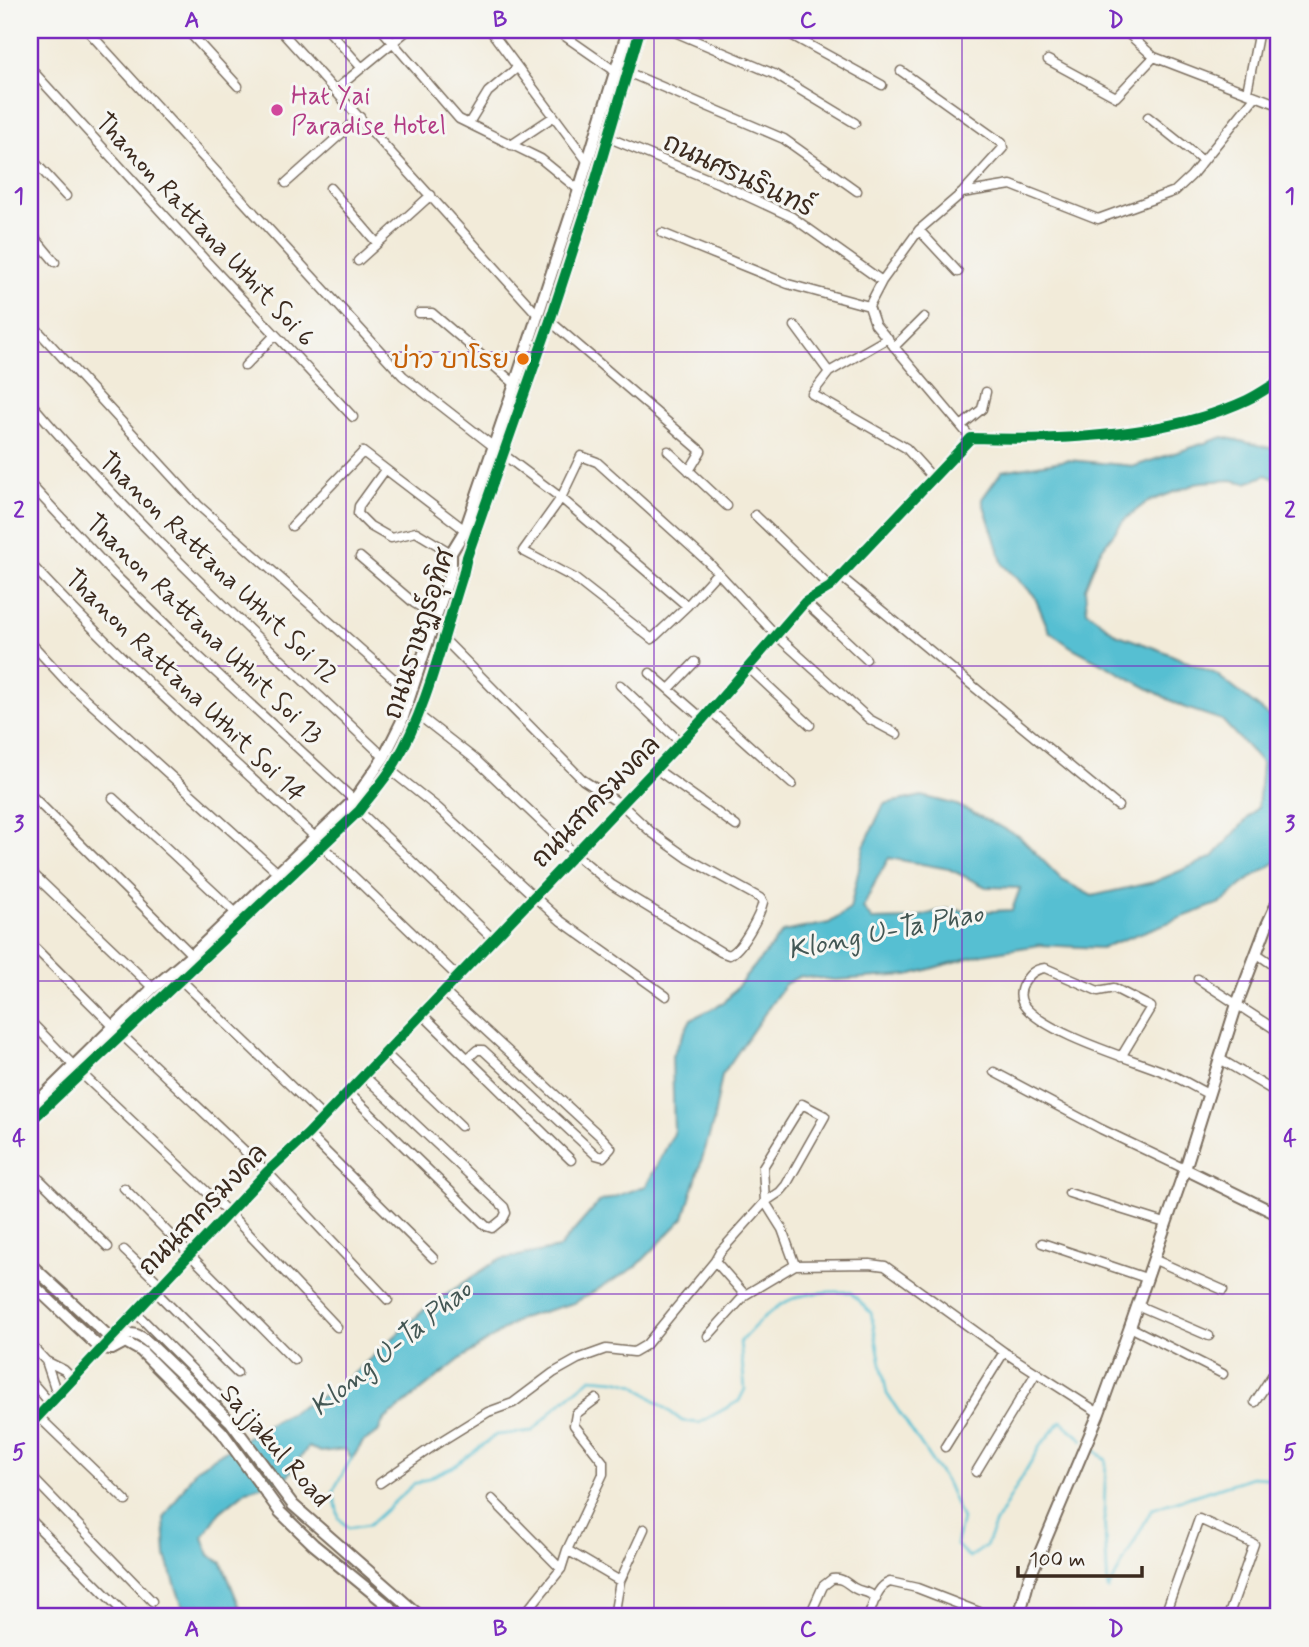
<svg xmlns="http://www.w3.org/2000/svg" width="1309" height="1647" font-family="Mynerve,'Playpen Sans Thai',sans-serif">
	<rect width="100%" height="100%" fill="#f6f6f2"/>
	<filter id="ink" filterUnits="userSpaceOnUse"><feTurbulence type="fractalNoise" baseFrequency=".0143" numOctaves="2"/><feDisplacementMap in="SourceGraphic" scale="14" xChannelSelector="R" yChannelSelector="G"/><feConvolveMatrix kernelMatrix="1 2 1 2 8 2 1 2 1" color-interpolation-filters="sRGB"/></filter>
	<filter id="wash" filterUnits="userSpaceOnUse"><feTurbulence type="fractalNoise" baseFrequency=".00686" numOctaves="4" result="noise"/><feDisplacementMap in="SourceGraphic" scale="28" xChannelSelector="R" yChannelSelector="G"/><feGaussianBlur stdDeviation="1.57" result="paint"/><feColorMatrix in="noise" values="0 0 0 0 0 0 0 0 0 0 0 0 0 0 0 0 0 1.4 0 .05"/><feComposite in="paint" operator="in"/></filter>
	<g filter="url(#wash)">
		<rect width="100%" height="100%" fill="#f2ebd9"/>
		<path fill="#56bfd2" stroke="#487478" stroke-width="2" fill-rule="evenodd" d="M1223,437L1279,450V481L1266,475L1247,483L1231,480L1201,482L1147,502L1124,520L1099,553L1085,588L1087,611L1116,634L1160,650L1216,674L1278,723L1279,860L1244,883L1223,902L1101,948L1039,945L983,954L909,975L835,980L800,976L785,984L722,1075L713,1123L684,1218L636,1267L574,1303L521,1318L459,1360L384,1420L378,1432L363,1442L352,1459L345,1449L321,1452L308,1447L286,1479L247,1490L220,1512L203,1537L209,1555L222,1563L244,1617H186L166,1556L164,1518L196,1469L266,1425L338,1388L426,1308L498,1260L559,1248L599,1202L646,1186L674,1133L672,1056L691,1019L724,1003L783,932L829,923L850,909L864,846L884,804L922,796L957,805L1019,836L1062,880L1092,896L1154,882L1213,857L1258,807L1262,763L1222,720L1183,707L1071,647L1049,631L1034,595L1003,565L982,499L1002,471L1068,460L1135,466ZM889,858L949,869L986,887L1020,888L1012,910L973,912L946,909L911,919L872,920L863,908L876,880Z"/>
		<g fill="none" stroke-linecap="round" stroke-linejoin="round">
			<path stroke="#56bfd2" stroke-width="2.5" d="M1089,1445L1106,1460L1104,1513L1108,1590L1152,1509L1252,1477L1279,1479
				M352,1457L333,1491L339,1518L348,1528L369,1525L413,1485L453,1467L496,1435L533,1431L555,1408L591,1378L616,1380L635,1385L682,1421L699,1423L739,1401L745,1389L740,1342C777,1301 794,1290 850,1292L871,1313L887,1394L947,1484L962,1519L956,1544L969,1558L986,1546L996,1522L1040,1446L1061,1421L1083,1440"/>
		</g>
	</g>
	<g filter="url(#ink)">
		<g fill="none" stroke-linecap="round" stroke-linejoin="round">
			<g stroke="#7b6e5f" stroke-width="11">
				<path id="street" d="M87,30L403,376L494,447
					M187,30L238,86
					M280,30L538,315
					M328,30L361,67
					M382,30L459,119L541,159L579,190
					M490,30L588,162
					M556,30L615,71
					M670,30L774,74L855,123
					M782,30L882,85
					M1124,30L1154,57L1279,105
					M1048,60L1116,97L1154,57
					M30,68L207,262L353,417
					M901,71L1002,143L1003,148L963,192
					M627,72L784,139L857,191
					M335,90L408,30
					M1247,92L1259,30
					M1148,117L1203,161
					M469,123L488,92L517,68
					M607,137L725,186L792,217L882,281
					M511,145L553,117
					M30,157L66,196
					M286,183L360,117
					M330,188L377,243
					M919,230L958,272
					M30,232L55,262
					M662,233L788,284L869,306
					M358,261L431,195
					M419,313H432L515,384
					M550,321L701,451L689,471
					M30,322L198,505L411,694
					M795,326L829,372
					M888,338L829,372L812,394L906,448L933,478
					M894,347L924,317
					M245,366L275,335
					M30,402C139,530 263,642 384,757
					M961,426L982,409L986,392
					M971,438L875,324L869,306L882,281L919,230L962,193L1011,185L1098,219L1175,191L1191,176L1255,97
					M668,451L727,506
					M504,455L561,498L687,606
					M385,470L359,506L358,514L370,526L391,538L416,532L451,553
					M30,484L115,575L194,652L354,800
					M755,515L830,587
					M292,526L363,452L465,530
					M360,557L414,603L436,616
					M30,563C119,660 219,747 315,837
					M717,573L687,606L652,639L574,578L523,551L561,498L581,456L597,462L708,562L776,635L869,719L897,734
					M840,576L1118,806
					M805,602L866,659
					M30,642L67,682L277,872
					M749,668L810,725
					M650,673L703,719
					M620,685L681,743
					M669,689L695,662
					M711,711L792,784
					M417,714L476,760L575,854L612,885L721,952L729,955C742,950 760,915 763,902L760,898L689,859L651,832L622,805L583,780L443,638
					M656,769L736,826
					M390,770L438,808L561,921L666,996
					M30,794L192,955
					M113,798L236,913
					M359,811L493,939
					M323,847L458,977
					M30,871L153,988
					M30,943L114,1027
					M1256,953L1279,969
					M180,979L324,1118
					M1198,979L1279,1032
					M444,992L602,1138L611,1148L603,1157L596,1155L483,1050H477L468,1058
					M422,1014L571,1160
					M30,1021L74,1066
					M122,1035L267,1172L388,1300
					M385,1053L461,1126
					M1121,1057L1151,1007L1114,988L1098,991L1045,968C1034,969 1029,975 1024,983C1020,990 1019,997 1023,1004C1042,1033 1132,1059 1164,1072C1180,1078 1194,1087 1208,1094
					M1220,1059L1279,1094
					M994,1072L1101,1129L1185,1169
					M82,1074L229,1213L337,1327
					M348,1092L486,1226L492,1228L503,1219L506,1213L504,1207L363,1075
					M308,1134L433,1258
					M30,1170L108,1247
					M124,1188L294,1360
					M1069,1193L1165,1223
					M1042,1243L1146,1278
					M124,1250L161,1285
					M1153,1259L1223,1290
					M715,1261L745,1295
					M155,1291L237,1373
					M1137,1305L1209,1336
					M135,1312L220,1397
					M1130,1327L1223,1374
					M708,1336L745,1295L795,1265
					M30,1344L46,1361L64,1370L72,1378
					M46,1361L57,1394
					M30,1380L50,1403
					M1255,1402L1279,1365
					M38,1416L126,1501
					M945,1447L1004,1352
					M976,1472L1036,1373
					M30,1475L152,1601
					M380,1483L438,1443L488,1412L513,1403L553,1373L578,1359L606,1349L634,1352L646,1345L715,1261L720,1252L765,1202L780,1192L786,1185L825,1116L802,1104L763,1167L765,1202L782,1229L795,1265L870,1264L885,1266L1004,1352L1099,1413
					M492,1499L561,1569
					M30,1519L128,1617
					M567,1550L620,1581
					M522,1617L561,1569L567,1550L603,1474V1462L574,1425L576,1414L596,1399
					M614,1617L620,1581L644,1529
					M809,1617L823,1586L832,1579C843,1578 845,1582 854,1588C862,1593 869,1590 876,1599
					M868,1617C874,1604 876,1587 890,1582L917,1588L992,1617
					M1164,1617L1199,1519L1254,1544L1228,1617"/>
			</g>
			<g stroke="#7b6e5f" stroke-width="14">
				<path id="secondary" d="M30,1109L153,988L192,955L354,800L384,757L401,723L451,571V553L465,530L515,384L579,190L628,30
					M30,1122L359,811C371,795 385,780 395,763C428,708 443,636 463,575L467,557L550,321L593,189L640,30
					M1185,1169L1279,1215
					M30,1264L106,1334C127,1339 129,1326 149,1343L231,1422L293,1505L421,1617
					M30,1282L100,1348L112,1349L125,1342L141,1351L222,1432L280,1512L314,1545L402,1617
					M30,1425L267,1172L308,1134L703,719L805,602L830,587L971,438C1057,441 1168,437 1247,400C1258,395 1269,387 1279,381
					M1019,1617L1029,1579L1099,1413L1130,1327L1185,1169L1237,1004L1267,925L1279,899"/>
			</g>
			<use href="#street" stroke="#fff" stroke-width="8"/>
			<use href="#secondary" stroke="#fff" stroke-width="10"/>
			<g stroke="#f6f6f2" stroke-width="15">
				<path id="cycleway" d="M30,1122L359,811C371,795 385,780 395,763C428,708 443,636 463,575L467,557L550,321L593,189L640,30
					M30,1425L267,1172L308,1134L703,719L805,602L830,587L971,438C1057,441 1168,437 1247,400C1258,395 1269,387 1279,381"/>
			</g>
			<use href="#cycleway" stroke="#00873e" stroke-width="10"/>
		</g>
	</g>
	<path fill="none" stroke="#7b2cbf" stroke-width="2" stroke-opacity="0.55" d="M346,30V1617M654,30V1617M962,30V1617M30,352H1279M30,666H1279M30,981H1279M30,1294H1279"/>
	<circle fill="#d1479c" stroke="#f6f6f2" stroke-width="2.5" cx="277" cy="110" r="7"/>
	<circle fill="#e8710a" stroke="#f6f6f2" stroke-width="2.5" cx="523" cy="359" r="7"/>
	<g text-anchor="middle" stroke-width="6" stroke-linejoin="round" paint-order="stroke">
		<g font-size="26" fill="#b23c85" stroke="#f6f6f2" text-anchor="start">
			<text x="291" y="104">Hat Yai<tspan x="291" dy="30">Paradise Hotel</tspan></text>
		</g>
		<g font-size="26" fill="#3b2a1e" stroke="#f6f6f2">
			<text transform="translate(739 174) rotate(25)" y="9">ถนนศรนรินทร์</text>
			<text transform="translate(206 229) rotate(47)" y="9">Thanon Rattana Uthit Soi 6</text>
			<text transform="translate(219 567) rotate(44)" y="9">Thanon Rattana Uthit Soi 12</text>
			<text transform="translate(205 628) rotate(44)" y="9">Thanon Rattana Uthit Soi 13</text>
			<text transform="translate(418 634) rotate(-72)" y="9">ถนนราษฏร์อุทิศ</text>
			<text transform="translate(186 685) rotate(44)" y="9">Thanon Rattana Uthit Soi 14</text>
			<text transform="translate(595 801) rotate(-46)" y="9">ถนนสาครมงคล</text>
			<text transform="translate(202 1209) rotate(-46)" y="9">ถนนสาครมงคล</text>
			<text transform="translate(276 1445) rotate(49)" y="9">Sajjakul Road</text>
		</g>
		<g font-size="26" fill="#c56008" stroke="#f6f6f2" text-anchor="end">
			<text x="509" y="368">บ่าว บาโรย</text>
		</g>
		<g font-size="28" font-style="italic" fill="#435754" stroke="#f6f6f2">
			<text transform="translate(885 930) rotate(-11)" y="10">Klong U-Ta Phao</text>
			<text transform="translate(390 1347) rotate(-39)" y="10">Klong U-Ta Phao</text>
		</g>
	</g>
	<rect width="1309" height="1647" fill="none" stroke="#f6f6f2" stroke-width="77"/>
	<path d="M1018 1566v10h124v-10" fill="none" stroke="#3b2a1e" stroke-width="3.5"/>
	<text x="1029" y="1566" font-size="21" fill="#3b2a1e" stroke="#f6f6f2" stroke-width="5" paint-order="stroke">100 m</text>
	<rect x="38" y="38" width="1232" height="1570" fill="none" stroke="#7b2cbf" stroke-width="2.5"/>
	<g font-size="23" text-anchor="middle" font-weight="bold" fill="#7b2cbf">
		<text x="192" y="27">A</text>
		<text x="500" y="27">B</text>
		<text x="808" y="27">C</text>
		<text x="1116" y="27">D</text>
		<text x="19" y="203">1</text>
		<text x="1290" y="203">1</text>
		<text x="19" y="517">2</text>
		<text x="1290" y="517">2</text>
		<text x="19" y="831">3</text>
		<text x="1290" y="831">3</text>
		<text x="19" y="1145">4</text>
		<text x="1290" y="1145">4</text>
		<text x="19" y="1459">5</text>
		<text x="1290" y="1459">5</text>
		<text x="192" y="1636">A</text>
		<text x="500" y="1636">B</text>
		<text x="808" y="1636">C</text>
		<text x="1116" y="1636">D</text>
	</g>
</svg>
